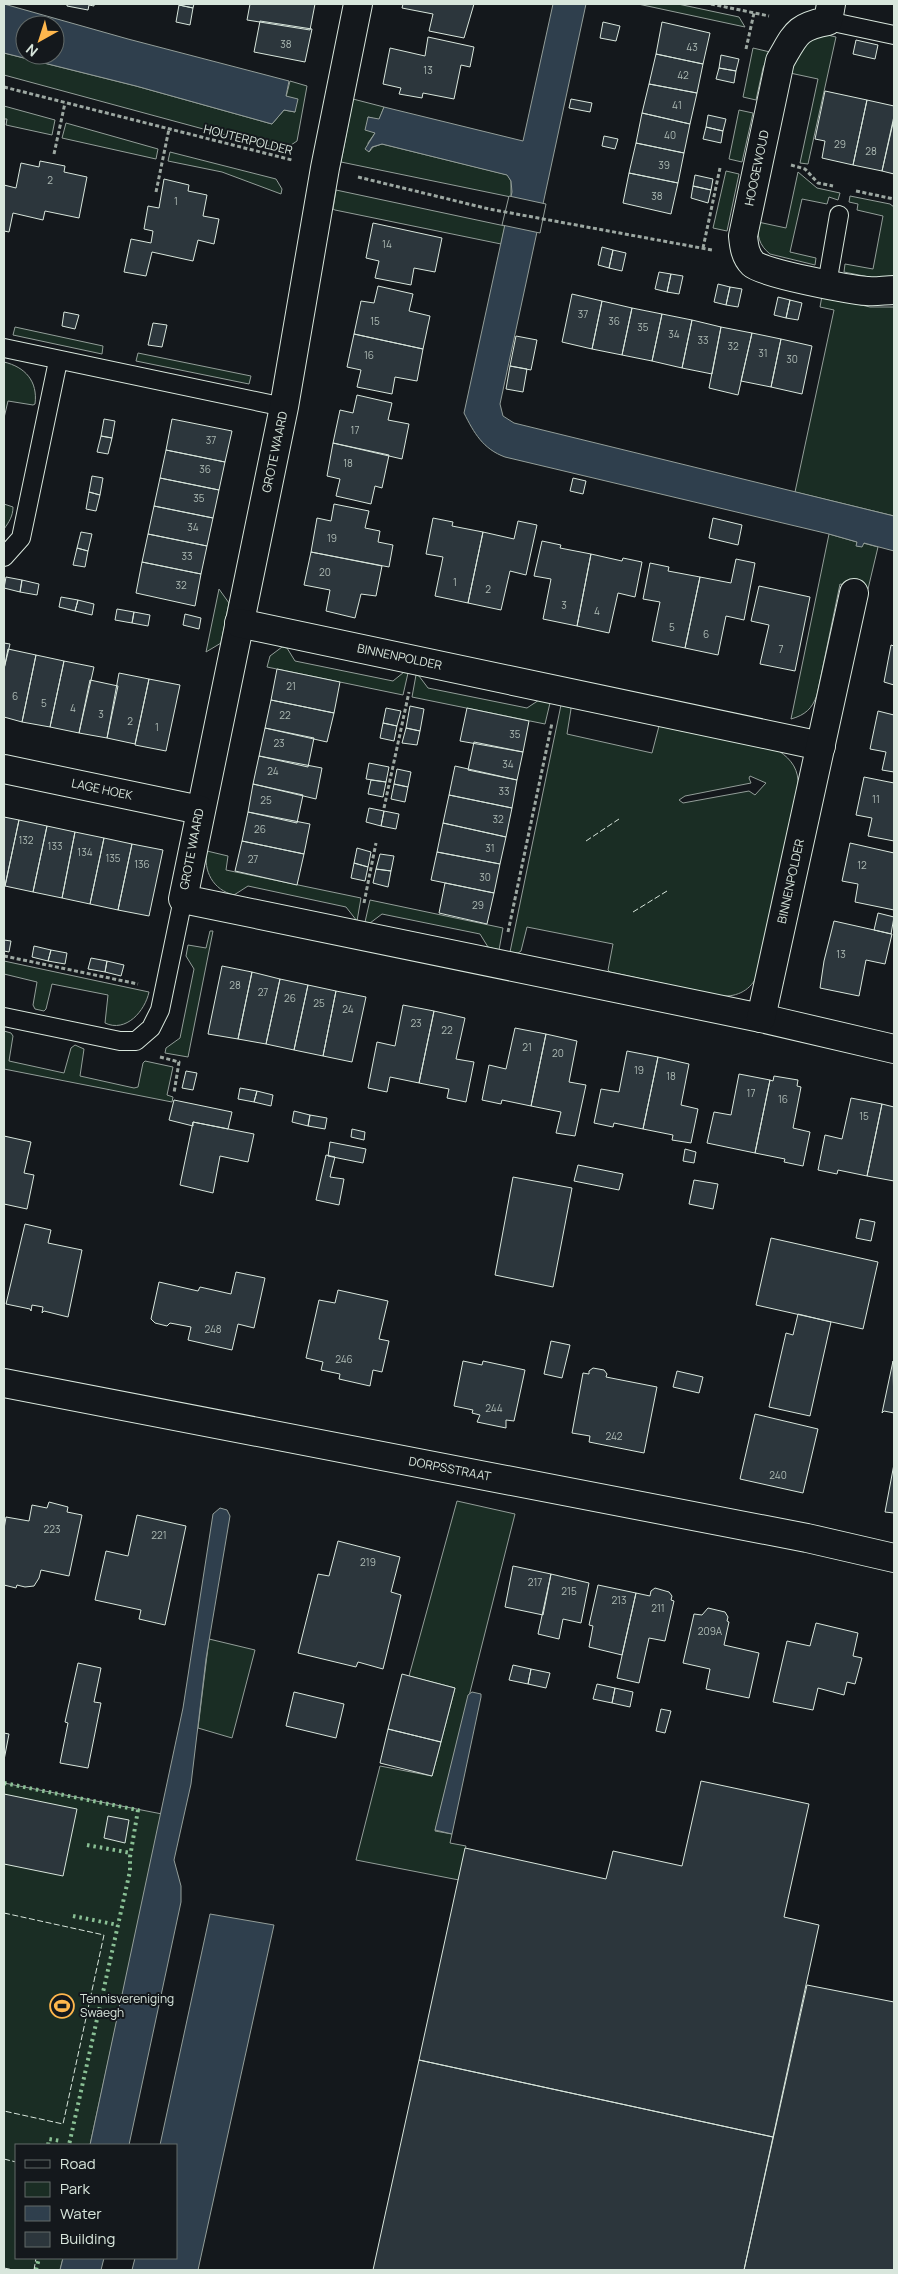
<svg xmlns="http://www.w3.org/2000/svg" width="898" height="2274" font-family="Manrope,sans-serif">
	<rect width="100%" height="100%" fill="#14181c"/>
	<path fill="#1a2d24" stroke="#939e99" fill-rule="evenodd" d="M638,4H678L739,17L745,27Z
		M819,33L836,37L808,164L800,163L818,79L790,73L803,47Z
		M753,48L770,52L763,68L756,100L743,97Z
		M4,53L136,86L272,124L284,110L295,112L286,97L290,81L307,86L297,141L285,149L255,143L4,75Z
		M353,99L384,107L379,120L368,117L375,133L368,143L369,152L373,147L382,144L508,175L511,181V197L341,162Z
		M4,106L55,120L52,135L6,125L7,119H4Z
		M739,110L753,113L742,162L729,159Z
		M66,123L158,149L156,159L62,138Z
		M170,152L276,179L282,189L281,194L222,172L168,161Z
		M726,171L739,174L727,231L713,228Z
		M798,172L817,188L840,193L838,200L829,197L827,204L802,199L790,252L816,258L815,265L770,254C759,245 757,236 758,222L786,228Z
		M336,190L505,226L501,244L335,210L333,209Z
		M850,196L890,204L894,207V277L874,278L844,272L845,264L873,269L883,216L857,210L858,204L849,202Z
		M822,296L870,307H894V516L795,492L834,310L820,307Z
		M15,327L103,346L102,354L13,335Z
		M138,353L251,376L249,384L136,361Z
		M4,362C25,367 38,381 35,404L33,405L8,401L4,418Z
		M4,504L13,507C13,516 9,522 4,529Z
		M829,534L857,542V546L863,543L878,547L868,589L840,584L817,695C812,709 805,715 791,719Z
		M219,589L229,603L221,643L206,652Z
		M282,647L287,648L295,661L393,681L404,672L408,673L403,695L267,667L270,656Z
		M416,675L419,676L428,688L527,708L539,700L550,703L545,724L412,697Z
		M561,705L570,706L571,709L567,734L652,753L659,726L779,751C792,760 799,770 798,786L758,974C751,990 738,997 721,996L610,972L608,970L613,944L527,927L521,951L518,953L510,952ZM750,776L766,783L755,795L749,791L683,803L679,800L685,796L751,783L749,778Z
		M207,851L228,856L226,870L361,898L357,921L346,907L248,886L234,895C213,890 203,871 207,851Z
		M370,900L503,928L499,950L488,947L480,934L382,914L370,923L365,922Z
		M210,931H213L188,1057L165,1053L166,1048L180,1038L194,969L186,956L188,945L206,948Z
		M4,961L149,992C145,1011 126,1033 105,1023L108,995L52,984L46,1009L44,1011L35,1009L33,1005L37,982L4,974Z
		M4,1031L11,1033L13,1036L9,1061L64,1073L71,1048L75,1045L84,1049L80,1076L134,1088L138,1087L143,1063L145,1061L173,1067L167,1095L173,1097L172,1102L4,1069Z
		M457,1501L515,1514L435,1831L452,1834L450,1843L466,1846L459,1880L356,1860L380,1766L432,1776L455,1688L409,1676Z
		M209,1639L255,1650L232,1738L198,1728Z
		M4,1783L162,1814L90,2145H16V2258H63L60,2270H4Z"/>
	<path fill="#2f3f4d" stroke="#939e99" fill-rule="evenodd" d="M4,4L128,39L289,81L286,96L298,99L295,112L284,110L272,124L136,86L4,53ZM25,25H55V55H25Z
		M553,4H586L500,404L503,416L514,423L894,516V551L864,543L862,547L856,546L857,542L829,534L505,457C483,449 474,433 464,413L512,192L511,181L507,175L382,144L372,147L369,152L365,149L375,133L365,130L368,117L379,119L384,107L523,141Z
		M220,1508L227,1510L230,1516L206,1659L191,1784L174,1860L181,1886V1902L129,2145H90L183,1708L213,1514Z
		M472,1692L481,1694V1697L452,1834L435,1830L468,1695Z
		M210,1914L274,1925L198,2270H132L135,2258H176V2145H160Z
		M63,2258H104L101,2270H60Z"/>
	<path fill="#14181c" stroke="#939e99" d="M509,196L546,204L540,233L502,225Z"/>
	<path fill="#2c363c" stroke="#d8e6dc" d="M67,4H94V6L89,5L88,10L67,6Z
		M180,4H194L193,8L179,5Z
		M250,4H315L310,30L247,20Z
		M403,4H474L464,38L429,31L433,14L402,8Z
		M179,5L193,8L190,25L176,22Z
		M260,21L312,29L305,62L254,52Z
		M603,22L620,26L616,41L600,38Z
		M662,22L710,33L703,64L656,54Z
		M428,37L474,47L470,67L461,65L454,99L423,93L422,98L399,94L401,88L383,84L390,48L425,56Z
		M856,40L878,45L875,59L853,54Z
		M656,54L703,64L697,93L649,84Z
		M721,55L739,59L736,71L719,68Z
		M719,68L736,71L734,83L716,79Z
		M649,84L697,93L690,124L642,113Z
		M825,91L867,100L853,165L822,158L825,141L815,139Z
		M571,99L592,103L590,112L569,108Z
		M867,100L894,106V116L882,171L853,165Z
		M642,113L690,124L684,153L636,143Z
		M708,115L726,119L723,131L706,127Z
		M893,123H894V174L882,171Z
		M706,127L723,131L721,143L703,139Z
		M604,136L618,139L615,149L602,146Z
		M636,143L684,153L678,183L629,173Z
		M40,161L65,166L64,172L87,177L79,218L45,211L43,220L13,213L9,232L4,231V185L16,188L21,163L39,167Z
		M629,173L678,183L671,214L623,203Z
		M695,175L713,179L711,190L693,186Z
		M164,179L189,185L188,191L207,195L203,216L219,219L214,244L198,240L193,261L152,252L146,276L124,272L131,239L151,243L153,231L144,229L148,206L159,208Z
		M693,186L711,190L708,203L691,198Z
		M373,223L442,238L435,272L414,268L411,285L375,278L379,261L366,258Z
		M602,247L613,250L609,268L598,265Z
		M613,250L626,253L622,271L609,268Z
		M659,272L671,274L667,292L655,289Z
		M671,274L683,276L679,294L667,292Z
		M718,284L730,287L726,305L714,302Z
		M378,286L413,294L409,311L430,316L423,349L354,334L361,301L374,303Z
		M730,287L742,289L738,307L726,305Z
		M572,294L602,301L592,349L562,342Z
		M778,297L790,300L786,318L774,315Z
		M790,300L802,303L798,320L786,318Z
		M602,301L632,308L622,355L592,349Z
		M632,308L662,314L652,361L622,355Z
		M64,312L79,315L75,329L62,326Z
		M662,314L692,320L682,368L652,361Z
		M692,320L721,327L712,374L682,368Z
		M153,323L167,325L162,347L148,345Z
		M721,327L752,333L738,395L709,388Z
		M752,333L781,339L771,387L741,381Z
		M354,334L423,349L417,381L395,377L392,394L357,387L361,370L347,367Z
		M516,336L537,340L531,370L510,366Z
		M781,339L812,346L802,394L771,387Z
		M510,366L527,369L523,392L506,389Z
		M357,395L392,403L388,420L409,424L402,459L333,443L340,410L353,413Z
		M104,419L115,421L112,438L101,436Z
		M172,419L232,431L225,462L166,450Z
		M101,436L112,438L108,454L97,452Z
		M333,443L389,455L382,488L375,486L371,504L336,496L340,479L327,476Z
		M166,450L225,462L219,490L160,478Z
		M92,476L103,478L100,495L89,492Z
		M160,478L219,490L213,518L154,506Z
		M573,478L586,481L583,494L570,491Z
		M89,492L100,495L96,511L86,509Z
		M334,504L369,511L365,528L380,531L378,542L393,545L389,567L311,552L317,518L331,521Z
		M154,506L213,518L207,546L148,534Z
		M433,518L453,522L452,526L483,532L468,603L435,596L443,557L426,554Z
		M713,518L742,525L738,545L709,538Z
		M518,521L537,525L526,575L510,571L501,610L468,603L483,532L514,539Z
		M81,532L92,534L88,551L77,548Z
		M148,534L207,546L201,574L142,562Z
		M542,541L561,545L560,548L591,554L577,626L543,619L551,579L534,576Z
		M77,548L88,551L85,567L73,565Z
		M311,552L382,566L376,596L361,594L355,618L326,611L330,590L304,585Z
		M591,554L622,561L623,558L642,562L635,597L618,593L609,633L577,626Z
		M736,559L755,563L744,620L726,616L718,655L685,648L700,577L731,583Z
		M142,562L201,574L195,606L136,593Z
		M650,563L669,567L668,571L700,577L685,648L652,641L660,602L643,599Z
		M6,577L22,580L20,592L4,588Z
		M22,580L39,584L37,595L20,592Z
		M759,586L810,597L795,671L760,664L769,625L751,621Z
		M61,597L78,600L75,611L59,607Z
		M78,600L94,604L92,615L75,611Z
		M117,609L134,612L132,623L115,620Z
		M134,612L150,615L148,626L132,623Z
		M185,614L201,618L199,629L183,625Z
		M4,643L10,644L4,669Z
		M891,645L894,646V685L884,682Z
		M8,649L36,655L22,722L4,717V669Z
		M36,655L64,661L50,727L22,722Z
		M64,661L94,667L79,733L50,727Z
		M277,669L340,682L334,713L271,700Z
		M119,673L149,679L135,744L107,738Z
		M149,679L180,685L166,751L135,745Z
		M90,680L118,686L107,738L79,733Z
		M271,700L334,713L327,742L265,728Z
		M410,706L424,709L420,731L406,728Z
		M386,708L401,711L397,726L383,723Z
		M467,708L529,721L523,752L460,741Z
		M878,711L894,715V772L882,770L886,752L870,749Z
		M383,723L397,726L394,741L380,738Z
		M265,728L314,738L308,767L259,756Z
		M406,728L420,731L417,745L402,743Z
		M474,742L523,752L517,780L468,770Z
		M259,756L322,768L316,799L253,784Z
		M369,763L389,767L386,782L366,779Z
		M455,766L517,780L512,808L449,795Z
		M397,769L411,772L408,787L394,784Z
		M864,777L894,783V841L868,836L872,818L856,815Z
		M371,780L386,782L383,797L368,794Z
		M253,784L303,795L297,823L248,812Z
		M394,784L408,787L405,802L391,799Z
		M449,795L512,808L506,837L443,823Z
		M369,808L384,811L381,826L366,822Z
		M384,811L399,814L396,829L381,826Z
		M248,812L310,824L304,854L242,841Z
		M4,817L19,820L5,886H4Z
		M19,820L47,826L33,892L5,886Z
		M443,823L506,837L500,864L437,852Z
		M47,826L75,832L62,898L33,892Z
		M75,832L104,838L90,904L62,898Z
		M104,838L132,844L118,910L90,904Z
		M242,841L304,854L297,885L235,871Z
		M850,843L894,853V910L855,902L858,884L842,881Z
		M132,844L163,850L149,916L118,910Z
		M357,848L371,852L368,867L354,863Z
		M437,852L500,864L494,893L431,880Z
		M380,854L394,856L391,871L376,869Z
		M354,863L368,867L365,881L351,878Z
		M376,869L391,871L388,887L373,883Z
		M445,883L494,893L487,924L439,913Z
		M878,913L894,917L891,934L874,930Z
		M834,921L892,934L885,964L866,960L859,996L820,988L824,961Z
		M4,940L11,941L9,952L4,951Z
		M34,946L51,950L48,961L32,957Z
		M51,950L67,953L65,964L48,961Z
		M91,958L107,961L105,972L88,969Z
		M107,961L124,965L121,976L105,972Z
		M222,966L252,972L238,1039L208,1034Z
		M252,972L280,979L266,1044L238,1039Z
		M280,979L308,985L294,1050L266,1044Z
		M308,985L336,991L323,1056L294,1050Z
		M336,991L366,997L352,1062L323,1056Z
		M403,1005L434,1011L419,1083L390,1077L387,1092L368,1088L377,1042L395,1046Z
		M434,1011L465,1018L456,1059L474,1062L466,1102L447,1098L449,1089L419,1083Z
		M515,1028L546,1034L531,1106L502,1100L501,1104L482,1100L489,1065L506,1069Z
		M546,1034L577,1041L569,1082L586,1085L575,1136L556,1133L561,1112L531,1106Z
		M627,1051L658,1057L643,1129L614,1123L613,1127L594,1123L601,1089L619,1092Z
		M658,1057L689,1064L681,1105L698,1109L691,1143L672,1140L673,1135L643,1129Z
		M186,1071L197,1073L193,1090L182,1088Z
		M739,1074L770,1080L755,1153L707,1143L714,1112L731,1115Z
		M774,1076L798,1080L797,1086L801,1087L793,1128L810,1132L803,1166L784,1162L785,1159L755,1153L770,1080L773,1081Z
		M240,1088L257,1091L254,1102L238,1099Z
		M257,1091L273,1095L271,1106L254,1102Z
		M851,1098L882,1104L867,1176L838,1170L837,1174L818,1170L825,1135L842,1139Z
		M174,1100L232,1112L228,1129L193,1122V1126L169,1120Z
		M882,1104L894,1107V1181L867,1176Z
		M294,1111L310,1115L308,1126L292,1122Z
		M310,1115L327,1118L325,1129L308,1126Z
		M193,1122L254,1134L248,1162L220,1156L213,1193L180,1185Z
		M352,1129L365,1132L364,1140L351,1137Z
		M4,1136L31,1142L24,1173L34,1175L27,1209L4,1204Z
		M330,1142L366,1149L363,1163L328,1156Z
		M685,1149L696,1152L694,1163L683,1161Z
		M326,1155L335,1157L330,1177L344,1179L339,1205L316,1200Z
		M578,1165L623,1174L619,1190L574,1181Z
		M513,1177L572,1188L553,1287L495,1275Z
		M694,1180L718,1184L713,1209L689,1204Z
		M860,1219L875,1222L871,1241L856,1238Z
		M25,1224L51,1230L48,1243L82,1250L68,1317L44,1311L42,1313L43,1307L32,1305L31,1311L30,1309L6,1304Z
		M771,1238L878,1262L863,1329L756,1305Z
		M236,1272L265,1278L254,1328L238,1324L232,1350L188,1340L191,1327L170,1323L167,1326L155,1323L151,1319L159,1282L198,1291L200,1287L231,1294Z
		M338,1290L388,1301L379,1339L389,1341L382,1372L373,1370L370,1386L339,1379L340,1374L321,1370L323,1362L306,1358L319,1300L335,1303Z
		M798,1314L831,1322L810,1416L769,1407L786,1333L793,1335Z
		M551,1341L570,1345L562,1378L544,1374Z
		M463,1361L482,1365L483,1361L525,1370L514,1421L506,1420V1428L477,1422L480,1415L472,1413L473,1410L454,1406Z
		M893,1361L894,1413L884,1411L882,1413Z
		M593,1368L604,1370L607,1374L606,1377L657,1387L644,1453L589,1442L590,1436L572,1433L583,1373L589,1374V1371Z
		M677,1371L703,1377L699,1393L673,1387Z
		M755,1414L818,1429L803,1493L740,1479Z
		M894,1464V1513L885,1512Z
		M49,1502L68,1507L67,1512L82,1515L69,1576L41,1570L39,1578L34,1586L25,1587L17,1585L16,1588L4,1585V1529L6,1517L29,1521L32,1505L47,1508Z
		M137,1515L186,1526L165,1625L139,1619L141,1610L95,1600L106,1551L128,1556Z
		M338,1541L400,1557L391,1592L401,1595L383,1669L358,1662L356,1667L298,1653L318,1574L329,1576Z
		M513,1566L551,1574L543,1615L505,1607Z
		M551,1574L589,1583L581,1623L563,1619L559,1639L538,1634Z
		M598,1585L636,1593L622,1655L589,1647L593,1626L589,1625Z
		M655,1588L669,1592L672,1596L671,1600L674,1601L665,1641L649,1638L639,1683L617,1678L636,1593L650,1596L651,1591Z
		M708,1608L725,1612L728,1617L727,1621L729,1622L724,1645L759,1653L749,1698L706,1689L710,1669L683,1663L694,1614L702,1615Z
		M816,1623L858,1633L853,1656L862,1658L855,1684L847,1682L844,1695L818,1688L813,1710L773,1702L787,1641L810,1646Z
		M78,1663L101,1668L94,1702L101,1703L88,1768L60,1763L68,1723L65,1722Z
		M513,1665L531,1669L528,1684L509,1680Z
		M531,1669L550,1673L546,1688L528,1684Z
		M402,1674L455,1688L441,1742L388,1729Z
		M597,1684L615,1688L612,1703L593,1699Z
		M615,1688L633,1692L630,1707L612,1703Z
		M294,1692L344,1704L336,1738L286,1726Z
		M661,1709L671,1711L665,1733L656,1731Z
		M388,1729L441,1742L432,1776L380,1763Z
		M4,1733L9,1734L4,1760Z
		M701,1781L809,1804L784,1917L819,1925L773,2137L419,2060L465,1848L606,1879L613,1851L682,1866Z
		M4,1794L77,1809L63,1876L4,1864Z
		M108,1816L129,1820L125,1843L104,1838Z
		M807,1985L894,2002V2270H744Z
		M419,2060L773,2137L744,2270H373Z"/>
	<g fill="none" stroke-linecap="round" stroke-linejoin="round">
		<g stroke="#d8e6dc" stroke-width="20">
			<path id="lane" d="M828,21L894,35
				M827,284L839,215
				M4,348L284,407
				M4,557L21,538L58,361
				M4,1017L120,1041H136L151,1028L160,1010L183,899"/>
		</g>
		<g stroke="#d8e6dc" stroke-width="30">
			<g id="street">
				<path d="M358,4L325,168L284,407L183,899L761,1018L894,1049"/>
				<path d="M831,4L828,21C796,27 796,34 780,61L743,236C744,246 745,256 753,264C762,273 851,290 867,291C876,292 885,290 894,290"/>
				<path id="s1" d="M239,623L821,746"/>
				<path id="s2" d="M4,769L200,810"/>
				<path id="s3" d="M761,1018L854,593"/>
			</g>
		</g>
		<g stroke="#d8e6dc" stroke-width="30">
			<g id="secondary">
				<path id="s4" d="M4,1383L807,1538L894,1558"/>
			</g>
		</g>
		<path stroke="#9da8a2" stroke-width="3" stroke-dasharray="4 2.5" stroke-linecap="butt" d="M711,4L769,16
			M746,49L754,13
			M4,87L292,160
			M54,154L65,103
			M791,165L805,169L818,183L833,186
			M358,177L489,209L712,250
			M856,191L894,199
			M156,192L169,129
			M703,248L720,168
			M384,808L409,692
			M364,903L376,843
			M508,932L552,723
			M4,956L138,984
			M160,1057L179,1062L174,1093"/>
		<use href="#lane" stroke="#14181c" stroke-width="18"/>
		<use href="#street" stroke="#14181c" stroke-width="28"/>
		<use href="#secondary" stroke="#14181c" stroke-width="28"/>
		<path stroke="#8ac095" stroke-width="4" stroke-dasharray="2.5 4" stroke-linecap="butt" d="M4,1783L138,1810L130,1857V1871L69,2145
			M87,1845L131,1853
			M73,1916L118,1925
			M48,2145L49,2139L61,2141
			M36,2270L39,2258"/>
		<path stroke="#d8e6dc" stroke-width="1" stroke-dasharray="6 2.5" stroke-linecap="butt" d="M586,841L619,819
			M633,912L667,891
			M4,1913L104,1935L63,2124L4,2111
			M4,2159L16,2162
			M4,2268L14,2270
			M34,2270L36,2258"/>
	</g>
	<defs>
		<g id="stadium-ring" transform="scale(1.25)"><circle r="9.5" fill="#14181c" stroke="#ffb74d" stroke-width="1.5"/><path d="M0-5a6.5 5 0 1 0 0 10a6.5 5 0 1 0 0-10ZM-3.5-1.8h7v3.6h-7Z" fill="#ffb74d"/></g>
	</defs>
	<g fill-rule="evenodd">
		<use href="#stadium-ring" x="62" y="2006"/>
	</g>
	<g text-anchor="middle" stroke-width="4" stroke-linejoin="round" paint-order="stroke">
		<g font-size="10" fill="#adbab4">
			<text x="286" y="48">38</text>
			<text x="692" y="51">43</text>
			<text x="428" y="74">13</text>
			<text x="683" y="79">42</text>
			<text x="677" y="109">41</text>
			<text x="670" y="139">40</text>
			<text x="840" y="148">29</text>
			<text x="871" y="155">28</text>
			<text x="664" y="169">39</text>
			<text x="50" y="184">2</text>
			<text x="657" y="200">38</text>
			<text x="176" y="205">1</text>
			<text x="387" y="248">14</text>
			<text x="583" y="318">37</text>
			<text x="375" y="325">15</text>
			<text x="614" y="325">36</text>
			<text x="643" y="331">35</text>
			<text x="674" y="338">34</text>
			<text x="703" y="344">33</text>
			<text x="733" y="350">32</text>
			<text x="763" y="357">31</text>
			<text x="369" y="359">16</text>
			<text x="792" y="363">30</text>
			<text x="355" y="434">17</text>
			<text x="211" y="444">37</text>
			<text x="348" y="467">18</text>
			<text x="205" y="473">36</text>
			<text x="199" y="502">35</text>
			<text x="193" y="531">34</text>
			<text x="332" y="542">19</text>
			<text x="187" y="560">33</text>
			<text x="325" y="576">20</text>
			<text x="455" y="586">1</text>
			<text x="181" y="589">32</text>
			<text x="488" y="593">2</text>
			<text x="564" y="609">3</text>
			<text x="597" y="615">4</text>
			<text x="672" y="631">5</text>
			<text x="706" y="638">6</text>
			<text x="781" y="653">7</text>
			<text x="291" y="690">21</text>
			<text x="15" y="700">6</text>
			<text x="44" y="707">5</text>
			<text x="73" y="712">4</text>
			<text x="101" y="718">3</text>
			<text x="285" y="719">22</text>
			<text x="130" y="725">2</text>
			<text x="157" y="731">1</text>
			<text x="515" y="738">35</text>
			<text x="279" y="747">23</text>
			<text x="508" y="768">34</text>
			<text x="273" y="775">24</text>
			<text x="504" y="795">33</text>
			<text x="876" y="803">11</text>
			<text x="266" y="804">25</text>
			<text x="498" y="823">32</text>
			<text x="260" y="833">26</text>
			<text x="26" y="844">132</text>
			<text x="55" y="850">133</text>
			<text x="490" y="852">31</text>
			<text x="85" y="856">134</text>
			<text x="113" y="862">135</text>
			<text x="253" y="863">27</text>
			<text x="142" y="868">136</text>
			<text x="862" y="869">12</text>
			<text x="485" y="881">30</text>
			<text x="478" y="909">29</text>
			<text x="841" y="958">13</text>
			<text x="235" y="989">28</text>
			<text x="263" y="996">27</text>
			<text x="290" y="1002">26</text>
			<text x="319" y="1007">25</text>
			<text x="348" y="1013">24</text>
			<text x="416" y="1027">23</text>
			<text x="447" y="1034">22</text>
			<text x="527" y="1051">21</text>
			<text x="558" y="1057">20</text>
			<text x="639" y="1074">19</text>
			<text x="671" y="1080">18</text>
			<text x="751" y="1097">17</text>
			<text x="783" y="1103">16</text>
			<text x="864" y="1120">15</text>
			<text x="213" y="1333">248</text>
			<text x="344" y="1363">246</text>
			<text x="494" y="1412">244</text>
			<text x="614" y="1440">242</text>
			<text x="778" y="1479">240</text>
			<text x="52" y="1533">223</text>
			<text x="159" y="1539">221</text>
			<text x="368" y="1566">219</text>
			<text x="535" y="1586">217</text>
			<text x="569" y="1595">215</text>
			<text x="619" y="1604">213</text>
			<text x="658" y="1612">211</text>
			<text x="710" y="1635">209A</text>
		</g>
		<g font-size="12" fill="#d8e6dc" stroke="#14181c">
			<text transform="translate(248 140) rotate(14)" y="4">HOUTERPOLDER</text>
			<text transform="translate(757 168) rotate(-78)" y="4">HOOGEWOUD</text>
			<text transform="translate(275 452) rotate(-78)" y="4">GROTE WAARD</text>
			<text dy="4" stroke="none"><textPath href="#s1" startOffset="164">BINNENPOLDER</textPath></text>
			<text dy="4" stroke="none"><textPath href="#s2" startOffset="100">LAGE HOEK</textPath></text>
			<text transform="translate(192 849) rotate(-79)" y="4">GROTE WAARD</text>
			<text dy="4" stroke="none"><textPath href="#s3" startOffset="140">BINNENPOLDER</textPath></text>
			<text dy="4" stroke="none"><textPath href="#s4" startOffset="454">DORPSSTRAAT</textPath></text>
		</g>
		<g font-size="12" fill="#d8e6dc" stroke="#14181c" text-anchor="start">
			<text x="80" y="2003">Tennisvereniging<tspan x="80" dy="14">Swaegh</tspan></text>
		</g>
	</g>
	<rect width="898" height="2274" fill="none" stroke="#d8e6dc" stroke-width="10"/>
	<rect x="15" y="2144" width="162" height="115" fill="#14181c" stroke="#626a69"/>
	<rect x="25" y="2160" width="25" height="8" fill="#14181c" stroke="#626a69"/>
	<text x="60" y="2169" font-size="15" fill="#d8e6dc">Road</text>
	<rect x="25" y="2182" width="25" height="15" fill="#1a2d24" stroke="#626a69"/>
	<text x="60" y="2194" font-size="15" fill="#d8e6dc">Park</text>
	<rect x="25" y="2206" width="25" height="15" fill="#2f3f4d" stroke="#626a69"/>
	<text x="60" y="2219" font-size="15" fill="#d8e6dc">Water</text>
	<rect x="25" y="2232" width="25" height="15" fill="#2c363c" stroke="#626a69"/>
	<text x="60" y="2244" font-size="15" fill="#d8e6dc">Building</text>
	<g transform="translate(40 40) rotate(219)"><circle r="24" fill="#14181c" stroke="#626a69"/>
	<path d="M0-4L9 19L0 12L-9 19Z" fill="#ffb74d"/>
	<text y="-8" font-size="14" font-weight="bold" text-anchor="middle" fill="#d8e6dc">N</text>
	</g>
</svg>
